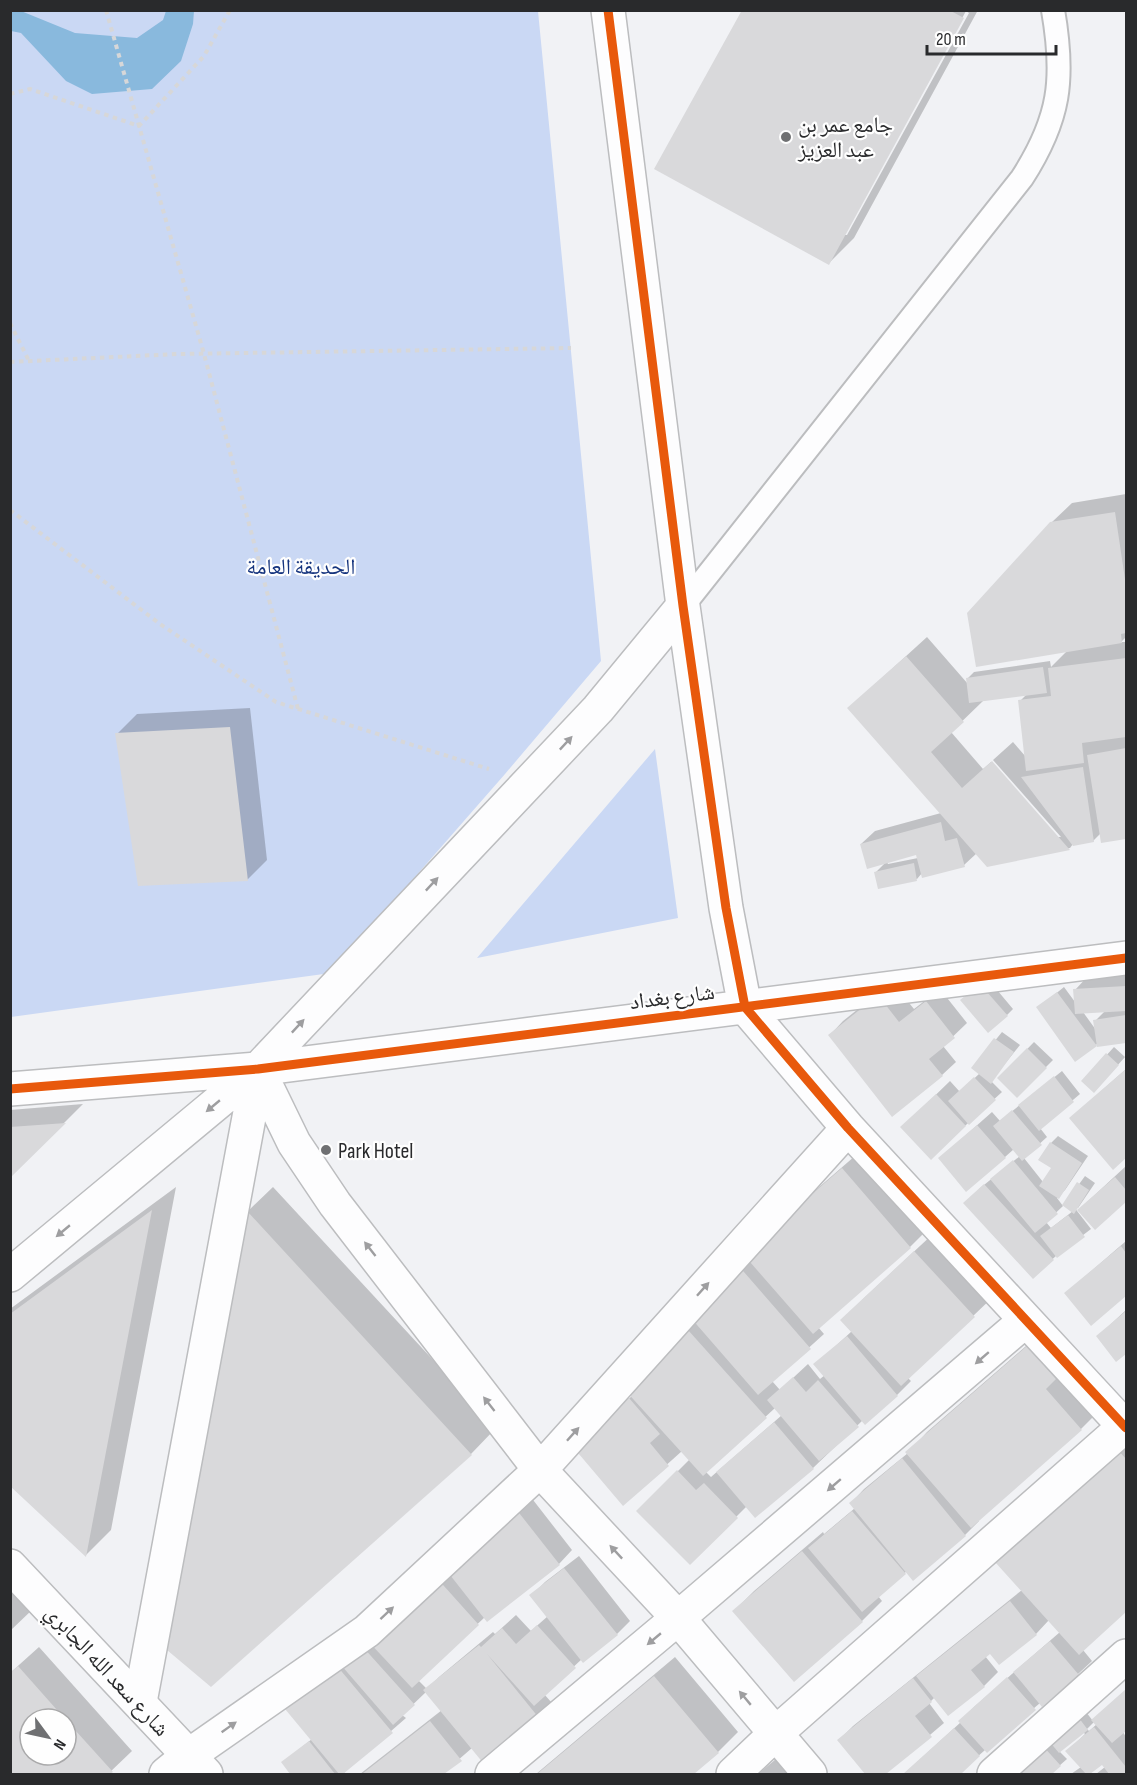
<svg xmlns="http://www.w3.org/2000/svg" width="1137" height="1785" font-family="'Sofia Sans Condensed','Noto Naskh Arabic',sans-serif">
	<rect width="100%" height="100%" fill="#f1f2f5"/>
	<path fill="#cad8f4" d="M10,11H538L601,661L505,774L331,973L11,1017Z
		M655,749L678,918L477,958Z"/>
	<path fill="#89b9dd" d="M10,11H21L75,33L137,38L163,20L166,11H194L193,24L181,61L152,89L92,94L66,81L21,33L11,31Z"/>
	<path fill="#0003" fill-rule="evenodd" d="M743,10H978L854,238L829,263ZM966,11L969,13L847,235H843Z
		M1126,494V637L1121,642H1126V838L1102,841L1101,833L1093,841L1073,844L1070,848L987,865L977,853L964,865L922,873L917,879L876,872L886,862L861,844L875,831L941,813L849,708L927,637L968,684L967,679L974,672L1050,661L1051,667L1067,651L1051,523L1072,503ZM1027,694L1020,701L1026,757L1013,742L993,760L1061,837H1057L991,762L983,769L951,732L983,701L982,700ZM917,854L918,858L888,864L887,862Z
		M250,708L267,860L247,880L117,734L137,714Z
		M1126,973V1042L1098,1046V1043L1096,1045L1038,1008L1064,987L1075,1002V990L1088,976ZM1105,1011L1095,1021L1096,1030L1083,1012Z
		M987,978L1013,1009L1007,1015L969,994Z
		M892,982L914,1009L940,989L967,1023L943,1046L956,1062L942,1075L830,1035L843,1021Z
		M1002,1032L1020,1045L991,1081L1002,1092L931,1157L916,1114L950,1081L960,1092L980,1073L973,1068Z
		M1034,1042L1053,1060L1017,1096L999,1078Z
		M1114,1047L1125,1057L1100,1085L1083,1081Z
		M1126,1069V1156L1113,1168L1071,1118Z
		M1062,1071L1080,1094L1040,1128L1047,1137L1024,1158L1043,1182L1053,1168L1051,1143L1058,1136L1088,1156L1065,1190L1057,1198L1063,1206L1046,1222L1051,1228L1073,1211L1064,1205L1085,1176L1095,1183L1078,1208L1075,1205L1074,1207L1091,1229L1057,1255L1033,1277L979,1189L1020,1156L1014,1149L1005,1157L940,1158L992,1112L1000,1121Z
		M83,1104L65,1122L10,1176V1110Z
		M863,1149L930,1227L910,1247L818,1327L824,1334L772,1381L780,1390L808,1364L820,1379L825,1375L815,1365L852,1331L862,1300L935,1232L994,1296L908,1378L911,1381L897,1395L865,1422L863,1420L813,1468L747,1506L690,1563L638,1511L690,1459L682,1451L623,1504L588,1434L632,1396L646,1369L696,1323L765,1234ZM775,1408L782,1415L711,1477L706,1472Z
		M1126,1166V1200L1095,1227L1086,1203Z
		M176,1187L111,1530L86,1555L10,1484V1309Z
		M273,1187L496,1428L471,1454L211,1685L168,1650L248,1211Z
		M1126,1241V1294L1091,1323L1066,1293Z
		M1126,1310V1352L1117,1360L1098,1336Z
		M1048,1327L1101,1409L1081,1429L978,1520L979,1521L965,1535L913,1578L907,1571L878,1596L882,1601L862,1621L794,1680L734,1611L754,1591L823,1532L824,1534L855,1508L851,1503L864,1489L908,1453L927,1432Z
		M1126,1443V1610L1083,1650L1092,1661L1078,1674L1040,1703L985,1750L958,1774H904L961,1722L974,1707L1060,1632L1049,1620L1036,1634L999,1663L991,1652L985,1656L998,1672L984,1686L935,1697L929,1703L944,1723L884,1774H867L839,1740L853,1726L1022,1590Z
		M530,1496L572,1550L559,1564L485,1617L418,1680L427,1689L439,1677L493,1632L495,1634L516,1615L531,1631L548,1616L531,1596L545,1582L579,1556L630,1621L617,1634L582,1659L544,1694L552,1703L538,1717L472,1748L442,1774H360L442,1710L426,1692L402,1715L406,1718L344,1772L345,1774H292L283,1762L312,1739L287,1709Z
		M10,1583L33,1609L10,1631Z
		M39,1647L132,1751L108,1774H10V1673ZM30,1719H66V1755H30Z
		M675,1657L738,1732L718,1752L692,1774H536Z
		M1126,1690V1729L1123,1732L1126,1737V1774H1096L1105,1767L1102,1763L1090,1772L1092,1774H1071L1081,1767L1068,1751L1085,1734L1083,1732L1059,1751L1067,1759L1050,1774H1010L1086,1712L1093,1721ZM1095,1721L1097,1724L1089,1731L1087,1729Z
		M776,1759L789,1774H758Z"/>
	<path fill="#d9d9db" d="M742,10H949L964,18L829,265L654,169Z
		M1115,512L1126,586V633L1121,634L1122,643L976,667L967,613L1050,522Z
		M906,656L964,722L931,752L962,788L992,761L1070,850L987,867L847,708Z
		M1126,658V737L1082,743L1084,763L1026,771L1018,700L1051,696L1048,668Z
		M1043,667L1047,693L969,703L966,678Z
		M230,727L248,881L138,886L115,733Z
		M1126,748V839L1101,843L1087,755Z
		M1083,767L1094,842L1073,846L1021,777Z
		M941,822L945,841L957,838L965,867L922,878L916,855L867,869L860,844Z
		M914,863L917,881L878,889L874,872Z
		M980,984L1008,1016L988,1033L960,1000Z
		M1126,986V1011L1075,1014L1073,989Z
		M1057,992L1097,1046L1075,1062L1036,1007Z
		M878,995L899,1022L926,1001L955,1038L929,1059L943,1076L892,1117L828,1035Z
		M1126,1015V1043L1097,1047L1093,1020Z
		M994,1038L1014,1052L991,1084L971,1068Z
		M1027,1048L1047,1068L1017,1098L997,1078Z
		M1106,1053L1119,1065L1094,1093L1081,1081Z
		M1126,1069V1158L1113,1170L1069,1118Z
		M1054,1076L1074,1102L1039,1131L1018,1105Z
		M974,1077L996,1100L969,1125L948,1101Z
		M936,1094L966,1126L931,1160L900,1127Z
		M1012,1110L1042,1145L1022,1161L993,1126Z
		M66,1123L10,1178V1127Z
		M977,1125L1006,1158L966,1192L938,1158Z
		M1050,1142L1082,1163L1059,1199L1039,1186L1051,1168L1038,1160Z
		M1013,1160L1058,1214L1035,1233L990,1179Z
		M842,1168L911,1248L813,1334L743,1254Z
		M1115,1177L1126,1190V1202L1095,1230L1077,1210Z
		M1077,1182L1089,1190L1074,1214L1062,1205Z
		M984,1184L1054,1260L1033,1279L963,1203Z
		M152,1210L86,1557L10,1486V1314Z
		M247,1211L472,1455L211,1687L167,1650Z
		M1068,1215L1085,1237L1057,1258L1040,1236Z
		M1121,1246L1126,1253V1296L1091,1326L1064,1293Z
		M914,1251L975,1317L901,1386L840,1320Z
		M737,1264L811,1349L758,1395L684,1310Z
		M1126,1311V1354L1116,1362L1096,1336Z
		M688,1330L767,1418L703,1476L624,1389Z
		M847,1336L898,1396L865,1425L813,1364Z
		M1027,1346L1056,1379L1046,1389L1082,1430L971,1528L905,1452Z
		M793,1377L806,1392L818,1380L859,1427L819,1461L767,1400Z
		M629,1398L660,1434L650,1443L669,1466L623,1506L573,1447Z
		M774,1422L814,1469L755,1518L716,1472Z
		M1118,1450L1126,1459V1612L1079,1655L995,1562Z
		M902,1458L966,1536L913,1581L849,1503Z
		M677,1470L696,1490L704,1483L738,1518L690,1565L636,1511Z
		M516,1509L560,1565L487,1622L443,1566Z
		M852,1511L906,1574L862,1612L808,1548Z
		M802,1551L863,1622L794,1682L732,1611Z
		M564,1568L618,1635L583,1663L529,1595Z
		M435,1576L479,1625L412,1688L367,1640Z
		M1010,1601L1037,1635L999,1665L990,1654L971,1670L985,1687L948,1716L916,1676Z
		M537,1625L576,1668L534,1706L487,1654L539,1718L484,1764L423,1690L479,1645L481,1647L502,1628L516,1644Z
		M1050,1641L1079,1675L1042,1707L1013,1672Z
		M362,1646L415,1705L393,1725L341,1665Z
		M18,1666L65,1719H30V1755H66V1720L113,1772L110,1774H10V1673Z
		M337,1666L393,1733L343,1774H339L285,1709Z
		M654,1676L719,1753L694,1774H537Z
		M1007,1677L1036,1710L987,1753L958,1721Z
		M913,1678L932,1702L915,1716L932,1737L886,1774H865L837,1740Z
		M1126,1689V1731L1112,1743L1091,1720Z
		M1079,1718L1088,1730L1059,1753L1049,1741Z
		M430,1721L462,1761L444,1774H362Z
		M1094,1727L1126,1767V1774H1109L1102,1765L1090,1774H1086L1065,1751Z
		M954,1728L980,1756L961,1774H903Z
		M309,1741L335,1774H290L281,1762Z
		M1042,1745L1061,1766L1052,1774H1009Z"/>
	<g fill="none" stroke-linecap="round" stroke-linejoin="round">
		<g stroke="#bcbdbf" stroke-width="26">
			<path id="service" d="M683,606L1022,178C1060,119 1065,79 1053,10"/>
		</g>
		<g stroke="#bcbdbf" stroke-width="36">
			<path id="minor" d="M608,10L683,606L726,908L745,1007L848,1128L1126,1428
				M258,1069L294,1143L335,1204L540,1470L678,1618L810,1774
				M10,1089L258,1069L1126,958
				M10,1275L258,1069L598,709L683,606
				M140,1702L258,1069
				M166,1774L188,1756L367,1631L540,1470L848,1128
				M492,1774L678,1618L1026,1320
				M733,1774L776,1733L1125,1426
				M994,1774L1126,1656"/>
		</g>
		<g stroke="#bcbdbf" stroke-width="36">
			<path id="secondary" d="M10,1566L206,1774"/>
		</g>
		<path stroke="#d7d7d8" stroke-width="4" stroke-dasharray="4.5 4.5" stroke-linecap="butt" d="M106,10L204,354L298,709
			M10,94L30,89L139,126L204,56L230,10
			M10,323L29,361
			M10,362L178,354L571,348
			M10,510L160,624L276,702L489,769"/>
		<use href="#service" stroke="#fdfdfe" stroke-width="22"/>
		<use href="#minor" stroke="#fdfdfe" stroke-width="33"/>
		<use href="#secondary" stroke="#fdfdfe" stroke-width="33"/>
		<g stroke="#fefefe" stroke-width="13">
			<path id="cycleway" d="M608,10L683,606L726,908L745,1007L848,1128L1126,1428
				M10,1089L258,1069L1126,958"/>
		</g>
		<use href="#cycleway" stroke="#e8590c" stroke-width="9"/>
	</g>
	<defs><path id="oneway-solid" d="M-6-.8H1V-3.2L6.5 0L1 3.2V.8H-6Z" transform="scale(1.5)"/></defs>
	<g fill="#9e9ea0">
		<use href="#oneway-solid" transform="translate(566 743) rotate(-47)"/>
		<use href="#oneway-solid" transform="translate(432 884) rotate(-47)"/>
		<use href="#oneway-solid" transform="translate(298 1026) rotate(-47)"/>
		<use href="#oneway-solid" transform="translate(213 1106) rotate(140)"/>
		<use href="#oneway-solid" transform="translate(63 1231) rotate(140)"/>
		<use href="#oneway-solid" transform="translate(370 1249) rotate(-128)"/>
		<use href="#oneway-solid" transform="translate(703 1289) rotate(-48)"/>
		<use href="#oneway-solid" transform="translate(982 1358) rotate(139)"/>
		<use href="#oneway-solid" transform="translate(489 1404) rotate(-128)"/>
		<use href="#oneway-solid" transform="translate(573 1434) rotate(-48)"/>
		<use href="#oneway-solid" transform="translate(834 1485) rotate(139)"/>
		<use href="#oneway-solid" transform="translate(616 1552) rotate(-133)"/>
		<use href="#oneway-solid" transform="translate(387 1613) rotate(-43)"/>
		<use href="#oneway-solid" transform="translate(654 1639) rotate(140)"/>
		<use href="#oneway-solid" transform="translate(745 1698) rotate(-130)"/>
		<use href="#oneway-solid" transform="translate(229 1727) rotate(-35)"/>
	</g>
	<g fill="#6f7072" stroke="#fefefe" stroke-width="2">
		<circle cx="786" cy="137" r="6"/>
		<circle cx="326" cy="1150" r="6"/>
	</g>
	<g text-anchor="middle" stroke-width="4.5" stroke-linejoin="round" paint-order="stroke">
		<g font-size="22" fill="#292a2c" stroke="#fefefe" text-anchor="start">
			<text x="798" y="132">جامع عمر بن<tspan x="798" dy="25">عبد العزيز</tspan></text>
			<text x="338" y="1158">Park Hotel</text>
		</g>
		<g font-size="22" fill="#14337d" stroke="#fefefe">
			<text x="301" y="574">الحديقة العامة</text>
		</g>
		<g font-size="22" fill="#292a2c" stroke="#fefefe">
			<text transform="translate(672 996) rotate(-7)" y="8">شارع بغداد</text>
			<text transform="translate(108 1670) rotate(47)" y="8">شارع سعد الله الجابري</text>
		</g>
	</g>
	<rect width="1137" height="1785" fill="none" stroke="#292a2c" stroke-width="24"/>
	<g transform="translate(48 1737) rotate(123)"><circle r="28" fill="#fefefe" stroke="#a9a9aa" stroke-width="1.5"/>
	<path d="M0-4.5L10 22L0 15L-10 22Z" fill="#6f7072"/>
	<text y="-9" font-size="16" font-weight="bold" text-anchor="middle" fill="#292a2c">N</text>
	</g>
	<path d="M927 45v9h129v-9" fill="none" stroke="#292a2c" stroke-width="3"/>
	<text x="936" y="45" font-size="18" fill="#292a2c" stroke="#fefefe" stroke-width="4.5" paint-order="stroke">20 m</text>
</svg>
